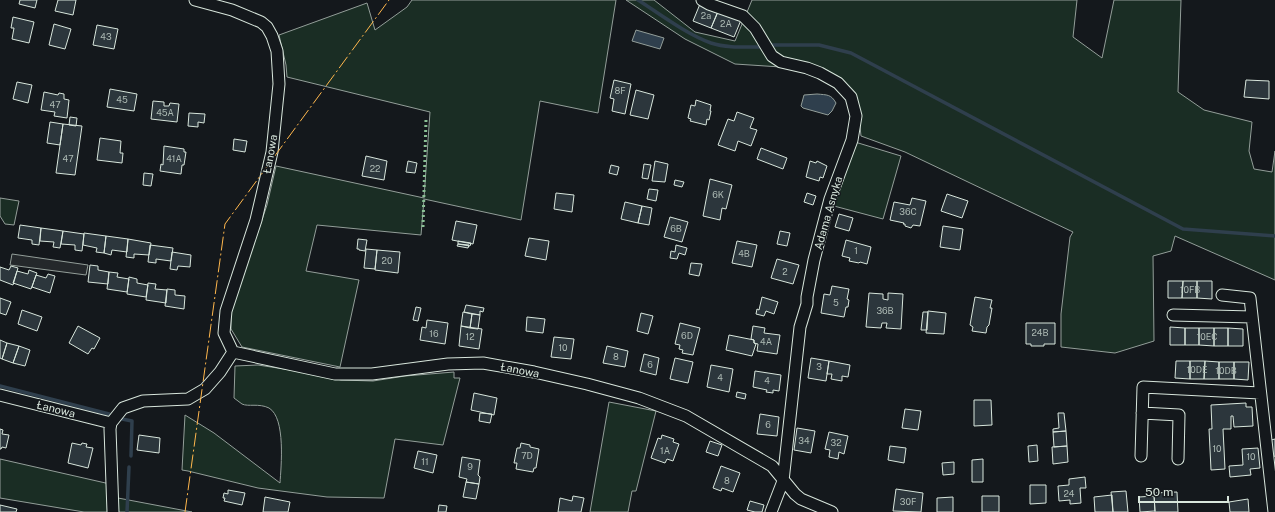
<svg xmlns="http://www.w3.org/2000/svg" width="1275" height="512" font-family="'Public Sans',sans-serif">
	<rect width="100%" height="100%" fill="#14181c"/>
	<path fill="#1a2d24" stroke="#939e99" d="M412,0H616L598,113L540,101L521,220L424,199L421,235L317,225L306,271L359,280L340,367L242,347L231,329V311L267,205L276,166L424,198L430,112L287,77L286,65L279,35L367,3L375,30L407,7Z
		M626,0H654L695,32L735,41L752,0H1077L1073,37L1102,58L1114,0H1181L1178,92L1204,110L1252,122L1249,151L1254,169L1272,172L1275,151V280L1175,236L1171,251L1153,256L1154,341L1115,353L1061,347V314L1070,237L1073,232L905,152L861,136L859,117L839,78L796,68L735,64L685,39Z
		M855,142L901,156L883,219L834,206Z
		M0,198L19,201L14,225L5,224L0,216Z
		M258,365L310,373L341,380L373,381L405,376L454,372V378H460L443,445L395,439L384,498L327,497L258,488L188,471L182,470L185,415L214,433L280,483C281,467 286,418 269,408C259,403 248,407 242,404C239,402 237,400 234,398L235,366Z
		M609,402L656,411L636,491H632L628,512H590Z
		M0,459L110,484V512H84L0,498Z
		M118,498L192,512H117Z"/>
	<path fill="#24282b" stroke="#939e99" d="M12,254L88,265L86,275L10,265Z"/>
	<path fill="#2f3f4d" stroke="#939e99" d="M636,30L664,38L660,49L632,41Z
		M817,94C827,95 831,94 836,103L832,111L828,115L803,108L801,106L804,95Z"/>
	<g fill="none" stroke-linecap="round" stroke-linejoin="round">
		<path stroke="#2f3f4d" stroke-width="3.5" d="M638,0C660,14 686,34 711,43C726,48 744,47 760,47
			M771,45H819L851,53L1183,229L1275,236
			M0,386L109,414
			M122,419L132,421L131,456
			M127,512L129,467"/>
	</g>
	<path fill="#2c363c" stroke="#d8e6dc" d="M20,0H37L35,8L19,4Z
		M58,0H76L73,15L55,11Z
		M700,4L718,12L711,28L693,21Z
		M718,11L741,20L734,37L711,28Z
		M13,17L34,22L29,43L12,39L14,28H11Z
		M54,24L71,29L65,49L49,45Z
		M97,25L118,29L114,49L93,45Z
		M614,80L631,84L625,114L612,111L614,99L610,98Z
		M1246,80L1269,81V99L1244,97Z
		M17,82L32,85L28,103L13,99Z
		M110,89L137,94L134,111L107,107Z
		M636,90L654,95L648,119L630,115Z
		M44,92L58,95L59,93L64,94V99L69,100L67,118L54,116L55,112L41,110Z
		M696,100L711,105L710,111H711L709,120L707,119L706,125L690,121L691,119L688,118L691,105L695,106Z
		M153,101L164,102V106H169L170,103L179,104L177,122L151,119Z
		M737,112L754,118L750,128L757,130L751,146L738,141L735,151L718,145L728,119L734,121Z
		M189,113L205,114L204,123L198,122V127L188,126Z
		M70,117L77,118L76,126L69,125Z
		M50,122L63,124L60,145L47,143Z
		M63,124L82,126L75,175L56,173Z
		M100,138L121,141L120,153H123L122,163L97,160Z
		M234,139L247,141L245,152L233,150Z
		M164,146L184,149V152H186L184,165H182L181,174L160,171L161,164L163,165Z
		M761,148L787,158L783,169L757,159Z
		M366,156L387,161L384,180L362,176Z
		M408,161L417,163L415,173L406,172Z
		M655,161L668,164L665,182L652,181Z
		M810,161L816,163L817,161L827,166L823,178L820,177L819,181L806,177Z
		M644,164L651,165L648,179L642,178Z
		M611,165L619,167L617,175L609,173Z
		M144,173L153,174L151,186L143,185Z
		M710,179L732,185L726,209L722,208L720,220L703,216Z
		M675,180L684,182L682,187L674,185Z
		M649,189L658,190L656,201L647,199Z
		M556,193L574,195L572,212L554,209Z
		M807,193L816,196L813,205L804,202Z
		M947,194L968,201L962,218L941,211Z
		M912,198L926,201L920,226L913,225L911,228L905,226V224H903L904,223L890,220L894,202L910,205Z
		M625,202L642,206L638,223L621,219Z
		M642,206L652,208L649,225L638,223Z
		M839,214L853,218L849,231L835,227Z
		M670,217L688,222L682,242L664,237Z
		M456,221L477,225L473,244L452,240Z
		M20,225L41,228L39,245L32,244V240L18,238Z
		M943,226L963,229L960,250L940,247Z
		M41,228L63,231L60,248L53,247L54,242L40,241Z
		M63,231L84,234L82,251L75,250V245L61,244Z
		M780,231L790,233L787,246L777,244Z
		M84,233L106,236L104,253L96,252L97,248L83,245Z
		M106,236L128,239L127,252L112,250L111,255L104,253Z
		M529,238L549,241L546,260L525,256Z
		M128,239L151,243L149,255L134,254V258L126,257Z
		M358,239L367,240L365,251L359,250V249H357Z
		M846,240L871,247L867,264L860,262L859,263L849,261L850,258L842,256Z
		M458,241L471,243L470,246L458,244Z
		M737,241L757,245L752,267L732,263Z
		M458,244L469,245L468,248L457,246Z
		M150,245L173,248L171,261L156,259V263L148,262Z
		M676,245L687,248L685,255L679,253L677,259L670,258L671,251L675,252Z
		M366,249L377,250L375,269L364,268Z
		M377,250L400,252L398,273L375,270Z
		M172,252L191,255L190,267L178,266L177,270L170,269Z
		M777,259L799,265L793,284L771,278Z
		M691,263L702,264L699,276L689,274Z
		M90,265L98,266V270L109,272L108,284L88,282Z
		M11,266L18,268L13,285L0,280V267L9,270Z
		M29,270L37,273L31,289L13,283L17,271L28,274Z
		M109,272L118,273L117,277L129,279L127,292L107,289Z
		M48,274L55,276L50,293L32,287L36,275L46,278Z
		M129,277L137,279V283L148,285L146,297L127,294Z
		M1168,281H1183L1182,298H1168Z
		M1183,281H1197V298H1182Z
		M1197,281H1212V299L1197,298Z
		M148,283L156,284L155,289L167,290L166,303L146,300Z
		M832,286L849,289L847,299L849,300L848,307H846L844,317L821,313L824,294L830,295Z
		M167,289L175,290V295L185,296L184,309L165,306Z
		M869,293L883,294V299L888,300V293L903,294L901,329L886,328L887,323H882L881,328L866,327Z
		M762,297L778,302L774,314L766,311L764,316L756,314L757,309L759,310Z
		M975,297L992,300L990,308H992L989,325L987,327L986,333L972,331L973,327L970,325Z
		M0,298L11,302L6,315L0,313Z
		M466,305L484,308L483,312L480,311V315L464,312Z
		M416,307L421,308L418,321L413,320Z
		M22,310L42,317L37,331L18,324Z
		M928,311L946,313L944,334L926,333Z
		M463,312L472,314L470,328L461,326Z
		M923,312H928L927,330H921Z
		M641,313L653,316L648,334L637,331Z
		M472,314L480,315L478,329L470,328Z
		M527,317L545,319L543,333L526,331Z
		M427,320L448,323L445,344L420,340L422,327L426,328Z
		M680,323L700,328L693,355L682,353L683,350L679,349L680,345L675,344Z
		M1026,323H1055V344H1044V346H1031V344H1026Z
		M78,326L100,338L94,349L92,348L88,354L69,343Z
		M461,326L482,329L479,349L459,346Z
		M753,326L765,328L764,333L780,335L777,354L757,351L758,344L754,343V340L751,339Z
		M1170,327L1185,328V345H1170Z
		M1185,328H1199V345H1185Z
		M1199,328H1214V346L1199,345Z
		M1214,328H1228V346H1214Z
		M1228,328L1243,329V346H1228Z
		M729,335L754,340V343L756,344L752,356L726,350Z
		M554,337L574,339L571,359L551,357Z
		M0,340L7,343L2,359L0,358Z
		M7,343L19,346L13,363L2,359Z
		M19,346L30,350L25,366L13,363Z
		M607,346L628,351L625,367L603,363Z
		M644,354L659,358L656,375L640,371Z
		M675,358L693,362L688,383L670,379Z
		M811,358L829,361L826,381L808,378Z
		M829,361L850,365L848,377L842,376V381L831,379L832,374H827Z
		M1176,361H1190V379L1175,378Z
		M1190,361H1205L1204,379H1190Z
		M1205,361L1219,362V379H1204Z
		M1219,362H1234V379H1219Z
		M1234,362H1249L1248,380L1234,379Z
		M711,365L733,369L729,392L707,387Z
		M755,371L781,375L779,391L773,390V393L766,392L767,390L753,387Z
		M737,392L746,394L745,399L736,397Z
		M474,393L497,398L494,415L471,410Z
		M974,400H991L992,425L974,426Z
		M1246,403V407H1252L1253,426L1234,427L1233,416H1231V429H1223L1225,469L1211,470L1209,429H1212L1211,405Z
		M905,409L921,411L918,430L902,428Z
		M480,413L492,414L490,423L479,421Z
		M1058,413H1064L1066,431L1053,432V429L1059,428Z
		M760,414L779,417L777,436L757,434Z
		M797,428L815,431L811,453L794,450Z
		M0,429L3,430L2,434L9,435L6,448L2,447L1,449H0Z
		M1066,431L1067,446L1054,447L1053,432Z
		M829,432L848,436L844,454L839,452L838,459L829,457L830,450L825,449Z
		M139,435L160,438L159,453L137,450Z
		M662,435L674,439L673,442L679,444L673,461L667,459L665,463L651,458L658,438L661,439Z
		M1275,439V456L1273,457L1271,440Z
		M710,441L722,445L718,456L706,452Z
		M72,443L81,445L82,443L87,444L86,447L93,448L88,468L68,463Z
		M521,443L530,445V447L539,449L536,468H534L533,472L516,469L517,463H514L517,448H520Z
		M1037,445L1038,461L1029,462L1028,446Z
		M890,446L906,448L904,463L888,460Z
		M1067,446L1068,462L1053,464L1052,447Z
		M1258,448L1260,468L1250,469L1251,475L1230,477L1229,466L1243,465L1242,449Z
		M418,451L437,455L433,473L414,468Z
		M462,457L480,460L478,475L480,477L479,484L466,482L467,479L459,477Z
		M983,459V482H972V460Z
		M954,462V474L943,475L942,463Z
		M721,466L740,473L733,492L722,488L721,491L713,488Z
		M1085,477L1086,488H1080L1081,503L1070,504V500L1059,501L1058,486L1069,485V479Z
		M466,482L479,484L476,499L463,497Z
		M1030,485H1046V503L1030,504Z
		M896,489L923,493L921,512L893,511Z
		M228,490L245,493L242,505L224,501L225,498H223L224,493L228,494Z
		M1126,491L1128,512H1113L1111,492Z
		M1177,492L1178,512H1155L1154,493Z
		M1112,495L1113,512H1095L1094,497Z
		M573,496L584,498L581,512H558L560,498L572,501Z
		M982,496H999V512H982Z
		M1154,496L1155,511L1140,512L1139,497Z
		M265,497L290,502L288,512H263Z
		M953,497V512H937V498Z
		M1248,499L1249,512H1230L1229,502Z
		M750,501L764,505L762,512H755L747,510Z
		M0,505L17,509L16,512H0Z
		M439,505L447,506L446,512H438Z"/>
	<g fill="none" stroke-linecap="round" stroke-linejoin="round">
		<g stroke="#d8e6dc" stroke-width="13">
			<path id="minor" d="M195,0L232,10L261,22L267,27L272,36L277,51L279,84L272,152L256,220L226,311L224,333L233,352
				M702,0L709,4L743,16L755,28L772,56L781,62L807,68L820,73L838,83L851,97L856,116L852,140L830,199L814,260L807,297V304L800,327L783,481L771,512
				M1222,295L1250,298L1274,512
				M1173,315L1252,317
				M233,352L335,374H372L448,364L483,363L534,372L587,384L639,398L686,416L772,466L795,494L801,499L832,512
				M0,395L111,423L123,408L143,401L188,399L205,389L220,372L233,352
				M1142,413L1179,415L1178,459
				M111,423L110,429L113,512
				M1141,456L1143,387L1260,393"/>
		</g>
		<use href="#minor" stroke="#14181c" stroke-width="11"/>
		<path stroke="#8ac095" stroke-width="3" stroke-dasharray="2 3" stroke-linecap="butt" d="M423,227L426,119"/>
		<path stroke="#ffb74d" stroke-width="1" stroke-dasharray="14 3 2 3" stroke-linecap="butt" d="M185,512L225,224L389,0"/>
	</g>
	<g text-anchor="middle" stroke-width="3" stroke-linejoin="round" paint-order="stroke">
		<g font-size="9" fill="#adbab4">
			<text x="706" y="19">2a</text>
			<text x="726" y="27">2A</text>
			<text x="106" y="40">43</text>
			<text x="620" y="94">8F</text>
			<text x="122" y="103">45</text>
			<text x="55" y="108">47</text>
			<text x="165" y="116">45A</text>
			<text x="68" y="162">47</text>
			<text x="174" y="162">41A</text>
			<text x="375" y="172">22</text>
			<text x="718" y="198">6K</text>
			<text x="908" y="215">36C</text>
			<text x="676" y="232">6B</text>
			<text x="856" y="254">1</text>
			<text x="744" y="257">4B</text>
			<text x="387" y="264">20</text>
			<text x="785" y="275">2</text>
			<text x="1190" y="293">10FB</text>
			<text x="836" y="306">5</text>
			<text x="885" y="314">36B</text>
			<text x="1040" y="336">24B</text>
			<text x="434" y="337">16</text>
			<text x="687" y="339">6D</text>
			<text x="470" y="340">12</text>
			<text x="1207" y="340">10EC</text>
			<text x="766" y="345">4A</text>
			<text x="563" y="351">10</text>
			<text x="616" y="360">8</text>
			<text x="650" y="368">6</text>
			<text x="819" y="370">3</text>
			<text x="1197" y="373">10DE</text>
			<text x="1226" y="374">10DB</text>
			<text x="720" y="381">4</text>
			<text x="767" y="384">4</text>
			<text x="768" y="428">6</text>
			<text x="804" y="444">34</text>
			<text x="836" y="446">32</text>
			<text x="1217" y="452">10</text>
			<text x="665" y="454">1A</text>
			<text x="527" y="459">7D</text>
			<text x="1251" y="460">10</text>
			<text x="425" y="465">11</text>
			<text x="470" y="470">9</text>
			<text x="727" y="484">8</text>
			<text x="1069" y="497">24</text>
			<text x="908" y="505">30F</text>
		</g>
		<g font-size="11" fill="#d8e6dc" stroke="#14181c">
			<text transform="translate(270 154) rotate(-80)" y="4">Łanowa</text>
			<text transform="translate(828 213) rotate(-74)" y="4">Adama Asnyka</text>
			<text transform="translate(520 370) rotate(11)" y="4">Łanowa</text>
			<text transform="translate(56 409) rotate(14)" y="4">Łanowa</text>
		</g>
	</g>
	<path d="M1139 496v6h89v-6" fill="none" stroke="#d8e6dc" stroke-width="2"/>
	<text x="1145" y="496" font-size="12" fill="#d8e6dc" stroke="#14181c" stroke-width="3" paint-order="stroke">50 m</text>
</svg>
